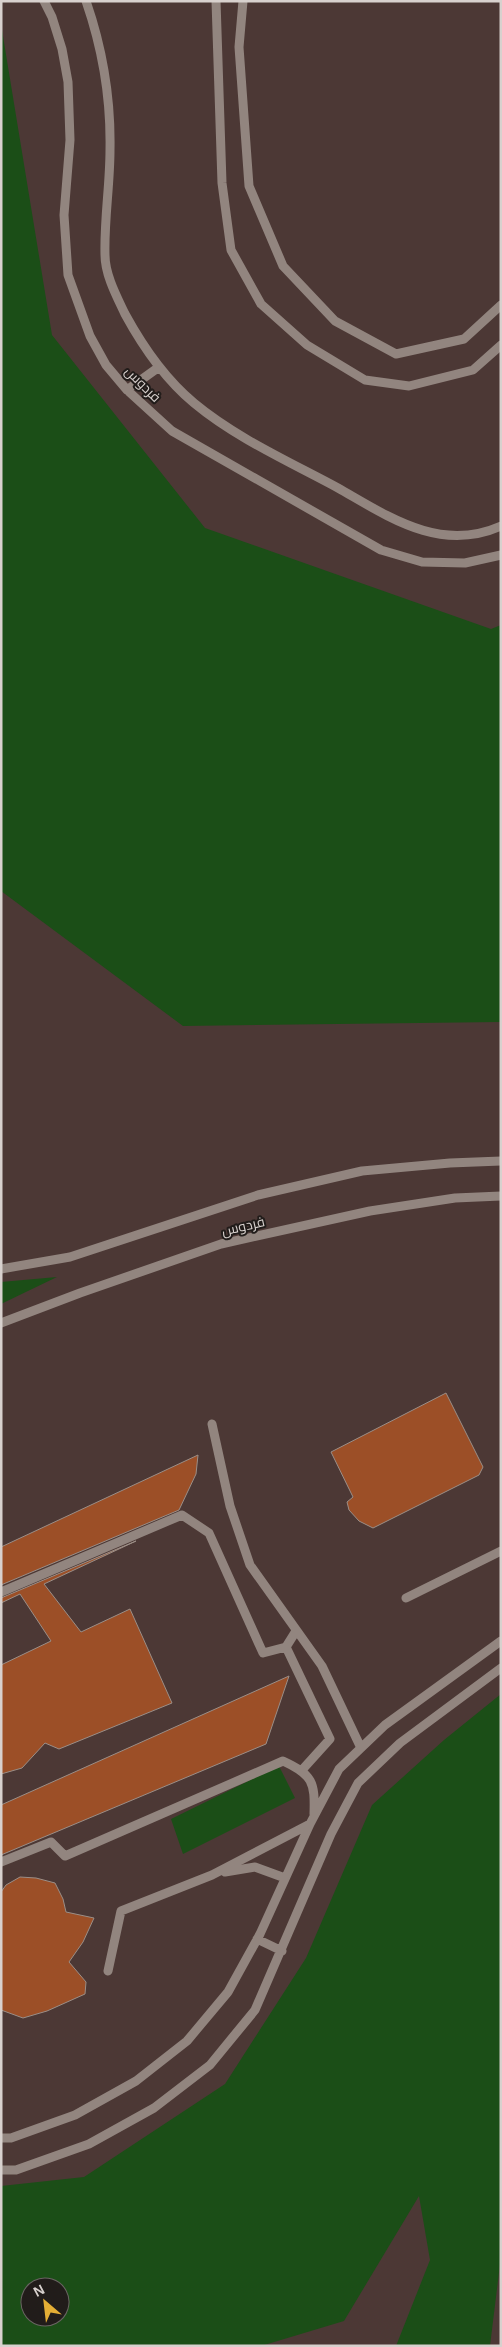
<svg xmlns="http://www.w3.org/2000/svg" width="502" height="2347" font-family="Helvetica,Cairo,sans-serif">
	<rect width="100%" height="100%" fill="#3e332e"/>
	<path fill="#4c3835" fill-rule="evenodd" d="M1,1H501V2346H1ZM30,2287H60V2317H30Z"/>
	<path fill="#1b4e17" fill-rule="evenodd" d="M1,24L52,335L205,528L491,629L501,625V1022L183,1026L1,891Z
		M57,1277L1,1304V1282Z
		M501,1694V2256L490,2346H396L430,2260L419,2196L344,2321L261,2346H1V2186L84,2177L225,2084L306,1958L372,1805L444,1740ZM30,2287H60V2317H30Z
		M279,1766L295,1798L183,1854L171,1819Z"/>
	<path fill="#9c4f27" stroke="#9b8e87" d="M446,1393L483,1467L479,1475L373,1528L359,1521L349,1510L347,1502L353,1497L331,1452Z
		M198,1455L196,1474L179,1510L1,1585V1547Z
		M136,1541L44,1584L81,1632L130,1609L172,1703L59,1749L45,1743L22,1768L1,1774V1665L51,1641L20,1594L1,1603V1598Z
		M289,1676L266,1744L1,1855V1805Z
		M20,1877L36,1878L55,1883L63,1899L66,1912L94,1918L83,1942L69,1962L86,1982L85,1994L47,2011L23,2018L1,2010V1892L6,1885Z"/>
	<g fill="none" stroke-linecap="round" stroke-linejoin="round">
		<path stroke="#92857f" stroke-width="9" d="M44,1L52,17L62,49L68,82L70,140L64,215L68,275L90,336L106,365L127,390L172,431L381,550L422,562L465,563L501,555
			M86,1C103,50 111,99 110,150C110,185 104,220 105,255C105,275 117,297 125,314C143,347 165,379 194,403C236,438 290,462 338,488C389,517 440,553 501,526
			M216,1L222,183L231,250L261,304L307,345L365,380L409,386L473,370L501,345
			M243,1L239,47L249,186L283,266L335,321L396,354L464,339L501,305
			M127,390L159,367
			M1,1269L70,1257L258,1195L362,1171L450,1163L501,1161
			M1,1323L80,1293L221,1244L370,1211L455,1198L501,1196
			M212,1424L230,1506L250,1565L322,1666L361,1748
			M1,1592L182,1515L209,1533L263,1653L286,1647L330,1739L302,1770
			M406,1598L501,1551
			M286,1647L296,1631
			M1,1862L51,1842L65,1856L283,1761C313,1775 315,1782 314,1814
			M225,1872L255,1867L285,1878
			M257,1939L282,1951
			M108,1971L121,1911L212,1875L310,1824
			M1,2138H11L75,2115L136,2081L187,2041L228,1992L260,1934L310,1824L339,1769L385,1725L501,1641
			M1,2170H16L89,2144L154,2108L210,2065L255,2010L331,1834L358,1783L400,1743L501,1668"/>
	</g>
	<g text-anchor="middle" stroke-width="4" stroke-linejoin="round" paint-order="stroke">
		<g font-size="14" fill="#d8d1ce" stroke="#211c1a">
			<text transform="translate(143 384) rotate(45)" y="5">فردوس</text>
			<text transform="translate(243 1226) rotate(-13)" y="5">فردوس</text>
		</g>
	</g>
	<rect width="502" height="2347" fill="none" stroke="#d8d1ce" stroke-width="5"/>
	<g transform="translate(45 2302) rotate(332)"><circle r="24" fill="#211c1a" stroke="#6a6462"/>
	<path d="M0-4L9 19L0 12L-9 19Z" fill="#e4ae35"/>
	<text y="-8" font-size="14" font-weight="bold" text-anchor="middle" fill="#d8d1ce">N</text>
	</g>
</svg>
